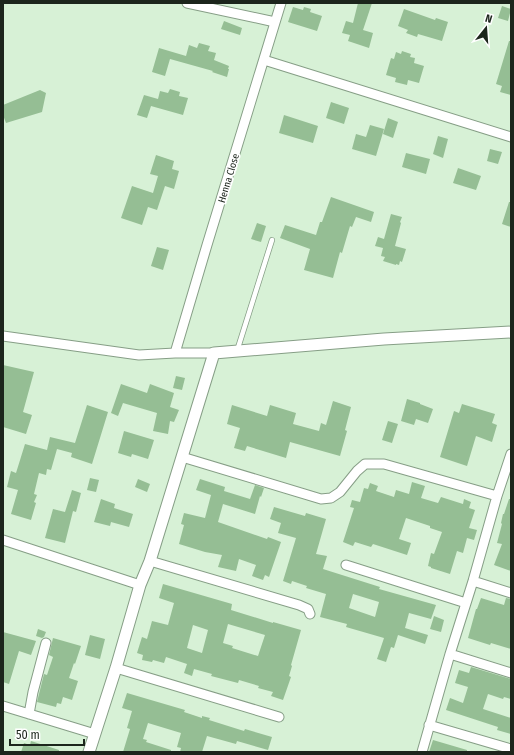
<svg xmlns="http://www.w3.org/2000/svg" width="514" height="755" font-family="'Fira Sans Condensed',sans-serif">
	<rect width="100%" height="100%" fill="#d7f1d6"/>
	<path fill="#95be94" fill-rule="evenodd" d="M358,3H372L363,30L373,33L369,48L348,41L350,35L342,33L346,21L353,23Z
		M502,6L511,9L508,21L498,18Z
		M293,7L303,10L304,7L311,9L310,12L322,16L317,31L288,22Z
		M404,9L435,20L436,18L448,22L442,41L418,34L417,37L406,33L408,30L398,26Z
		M224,21L242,28L240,35L221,29Z
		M509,41H511V95L500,92L502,86L496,84Z
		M199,43L210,46L208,51L216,53L214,60L229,66L228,69H229L227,77L212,72L213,71L170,59L165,76L152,72L159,48L186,56L189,45L197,48Z
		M402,51L411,54L410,57L415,58L414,63L424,66L419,83L408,80L407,85L395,82L396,78L386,75L391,58L394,59L396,52L401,54Z
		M170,89L180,92L179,96L188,98L183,115L151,106L147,118L137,115L144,95L158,99L160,91L168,93Z
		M40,90L46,93L42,112L6,123L3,115V105Z
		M331,102L349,108L344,124L326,118Z
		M284,115L318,126L313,143L279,133Z
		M388,118L398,122L393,138L383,134Z
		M370,125L384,129L376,156L352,149L356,134L366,137Z
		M438,136L448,139L443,158L433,154Z
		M490,149L502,152L498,164L487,161Z
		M406,153L430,159L426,174L402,167Z
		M156,155L174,161L172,169L179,171L174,189L165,186L157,210L148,207L142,225L121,218L132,186L153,193L158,176L150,174Z
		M458,168L481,176L476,190L453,183Z
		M331,197L374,212L371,222L356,217L352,227L350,226L342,253L340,252L333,278L304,270L310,249L280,238L285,225L316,235L320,222H322Z
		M509,202H511V227L502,224Z
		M391,214L402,217L400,222L401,223L395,246L406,249L402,262L400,261L399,265L396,264V265L383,261L385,257L381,256L383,248L375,246L378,237L384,239Z
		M257,223L266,226L261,242L251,239Z
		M157,247L169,250L163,270L151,266Z
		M3,365L34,372L23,412L32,415L26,434L3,427Z
		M176,376L185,378L182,390L173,388Z
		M121,384L147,393L150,384L174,393L170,407L179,410L174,422L170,421L168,434L153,431L157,413L123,403L118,416L111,413Z
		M407,399L420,403V404L433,409L428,423L416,419L414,425L401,421Z
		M333,401L351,407L345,430L347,431L340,456L290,442L286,458L247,446L245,451L234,448L240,428L227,424L232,405L267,416L270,405L296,413L293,424L319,431L321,423L326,425Z
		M462,404L495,414L492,423L497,425L492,442L476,436L467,466L440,457L454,411L459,413Z
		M87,405L108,412L92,464L71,457L72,453L57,449L51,470L47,469L46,475L39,473L34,494L37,495L34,502L36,503L31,520L11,514L18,490L7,487L11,471L16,473L25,444L47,450L50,437L75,443Z
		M388,421L398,424L392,443L382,440Z
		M124,431L154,440L148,459L132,454L131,457L118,453Z
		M90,478L99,480L96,492L87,490Z
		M138,479L150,484L147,492L135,487Z
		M200,479L225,487L224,491L250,499L255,485L264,488L261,497L260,496L255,514L223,504L218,522L267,539L268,537L281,542L269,577L265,575L263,580L252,576L256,565L239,559L236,571L218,567L222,555L205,552L179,544L184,525L181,524L184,513L205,518L211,495L196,490Z
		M412,482L425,486L421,498L438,503L441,497L463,504L464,499L471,502L469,508L475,510L469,528L477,530L474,540L467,538L463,553L457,551L450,574L431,568V567L428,566L431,553L434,554L442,532L430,528V526L406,518L399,539L411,543L407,555L373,544L371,547L355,542L353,546L343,542L354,508L350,507L352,500L360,502L364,488L368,489L370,483L378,486L376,491L394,497L396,490L409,494Z
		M72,490L81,493L76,512L73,511L65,543L45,538L53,509L65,512Z
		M101,499L115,504L114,508L133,514L129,527L111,522L110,526L94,522Z
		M509,499H511V571L494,565L502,544L497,543L502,524L501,523L503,514H504Z
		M274,507L305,516L306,513L326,519L316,554L327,556L323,569L380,587L379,589L436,605L431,619L409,613L405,628L428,635L425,644L398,635L394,648L391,647L386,662L377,659L384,638L346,627L347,624L320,617L326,594L306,588L307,586L292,581L291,584L283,581L296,538L278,533L281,523L270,519ZM353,594L379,602L375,617L349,608Z
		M163,584L232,604L231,610L273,623V622L301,630L291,665L292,666L289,676L291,677L283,700L271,696L273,692L258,688L259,686L239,680L238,683L211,676L212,674L194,669L192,676L184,673L187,664L166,657L164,663L153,660L152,662L142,660L143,655L137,653L142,637L147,639L152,621L168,625L174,603L159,598ZM228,624L265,635L258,656L232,648L233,646L223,643ZM193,625L208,630L202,653L187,648Z
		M481,598L504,605L506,598L511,599V649L491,643L490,645L468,638L476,609H477Z
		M434,616L444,620L441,632L430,629Z
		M38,629L46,632L44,637L42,638L36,636Z
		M3,632L36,641L31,655L19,651L9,684L3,682Z
		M90,635L105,639L100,659L85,655Z
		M53,638L81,646L75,664L74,663L69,678L78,681L72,700L63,697L61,704L57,703L56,707L37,702L44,674L47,675L53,657L49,655Z
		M471,667L511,679V699L504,697L503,699L488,694L483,709L511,718V734L497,730L498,727L446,710L450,698L463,703L468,687L455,683L459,670L469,673Z
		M127,693L185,710L184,712L202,718V716L210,718L209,720L244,731L245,729L272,737L268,750L237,741L236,744L207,736L202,752H180L181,748L177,747L181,733L148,723L143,739L147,740L146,742L171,750V752H123L130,729L127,728L132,711L122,708Z
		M433,740L467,750V752H429Z
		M31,741L59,750V752H21L24,743L30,745Z"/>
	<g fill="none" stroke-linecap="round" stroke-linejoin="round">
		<g stroke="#869e86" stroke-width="6">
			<path id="service" d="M237,351L272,240"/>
		</g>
		<g stroke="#869e86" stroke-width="11">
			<path id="minor" d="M187,3L275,22
				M264,60L511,137
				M3,336L139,355L175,353H214
				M175,353L207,245L281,3
				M182,457L321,499L331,498L340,492L357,471L365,464H384L497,496
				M3,540L140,585
				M150,561L299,605L308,609L310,614
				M346,565L466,603
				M473,581L511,593
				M450,654L511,673
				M116,668L279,717
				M3,706L95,734
				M29,714L33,692L46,643
				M429,725L511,749
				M422,752L450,654L473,581L497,496L511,454"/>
		</g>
		<g stroke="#869e86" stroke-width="13">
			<path id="tertiary" d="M89,752L116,668L140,585L150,561L214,353L384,339L511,332"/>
		</g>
		<use href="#service" stroke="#fff" stroke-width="4.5"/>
		<use href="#minor" stroke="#fff" stroke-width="9"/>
		<use href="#tertiary" stroke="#fff" stroke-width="11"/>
	</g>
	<g text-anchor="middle" stroke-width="3.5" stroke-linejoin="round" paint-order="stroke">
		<g font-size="10" fill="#1c251c" stroke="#fff">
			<text transform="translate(228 178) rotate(-73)" y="4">Henna Close</text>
		</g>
	</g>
	<rect width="514" height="755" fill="none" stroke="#1c251c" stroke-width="8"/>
	<g transform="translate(486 28) rotate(17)" stroke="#ffffff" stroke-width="3" paint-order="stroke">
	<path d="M0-3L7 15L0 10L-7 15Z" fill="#1c251c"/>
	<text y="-6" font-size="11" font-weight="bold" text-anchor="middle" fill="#1c251c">N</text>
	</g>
	<path d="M10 739v6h74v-6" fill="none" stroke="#1c251c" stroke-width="2"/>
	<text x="16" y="739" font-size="12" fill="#1c251c" stroke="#ffffff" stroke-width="3" paint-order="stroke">50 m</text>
</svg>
